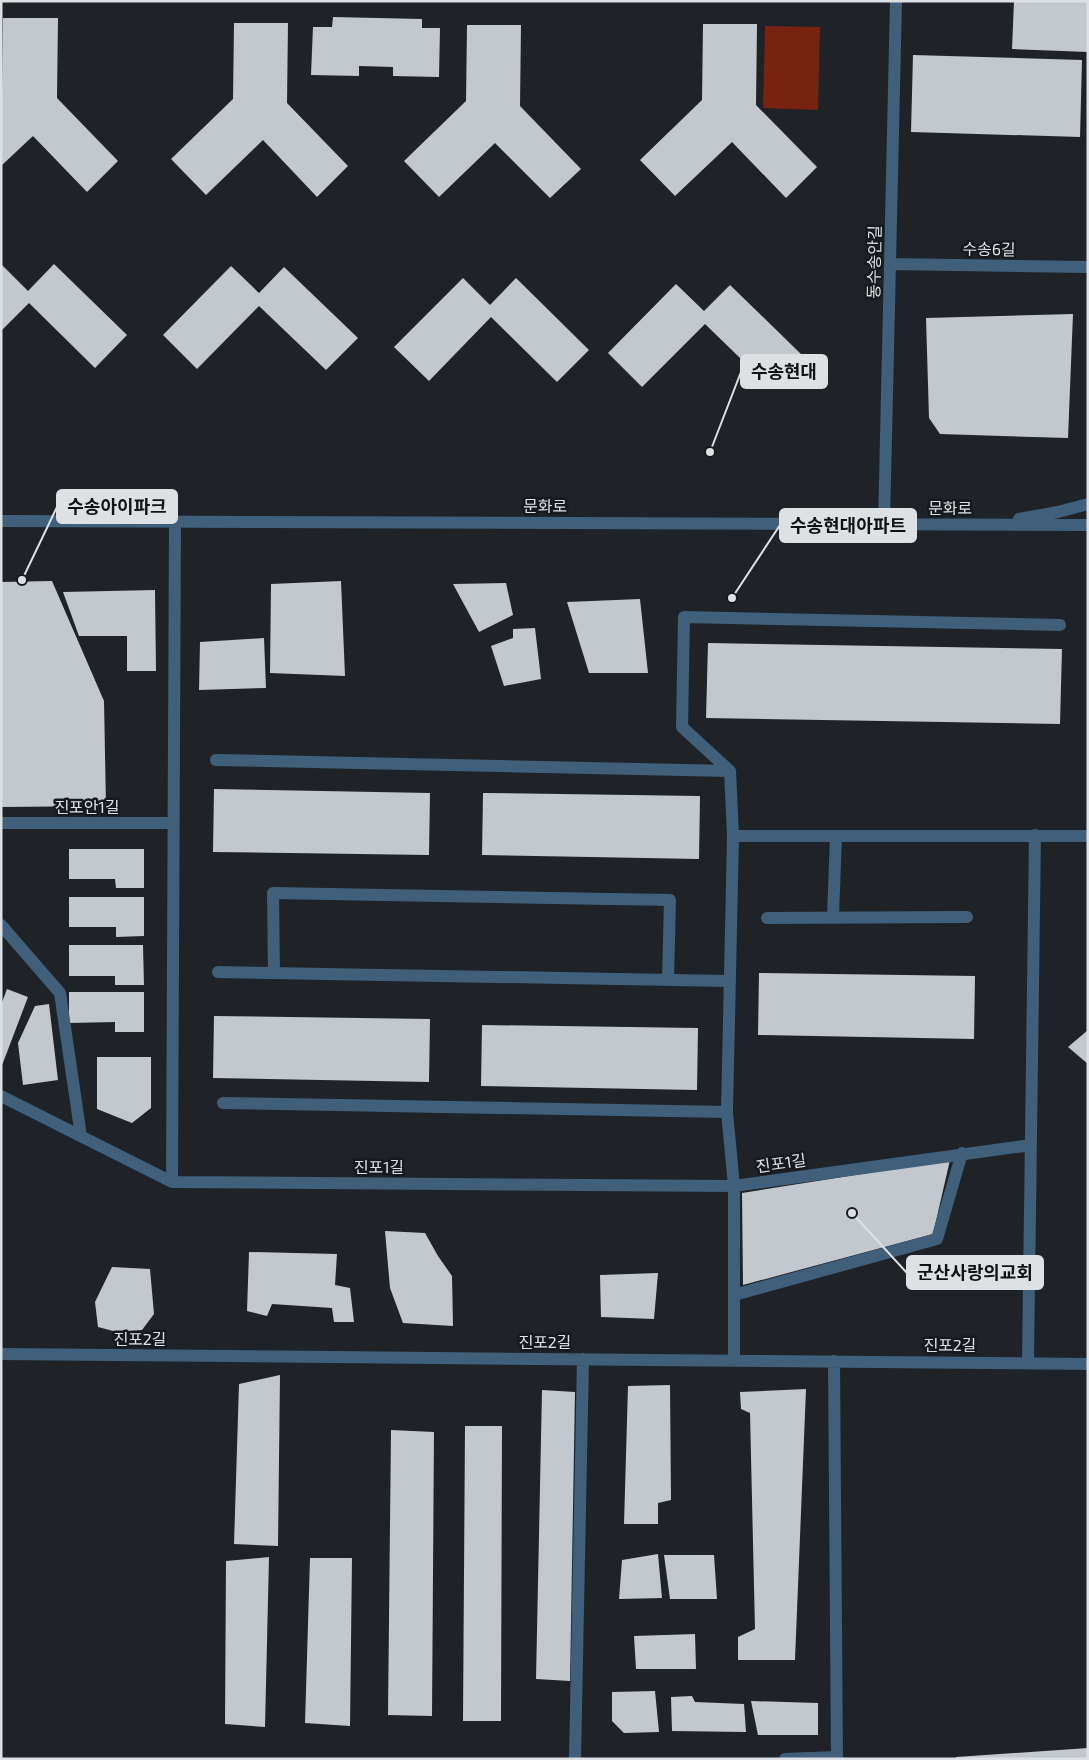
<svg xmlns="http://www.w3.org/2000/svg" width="1089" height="1760" font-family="'Exo 2','Noto Sans KR',sans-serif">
	<rect width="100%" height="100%" fill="#1f2327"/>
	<path fill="#782210" d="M765,26L820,27L818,110L763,108Z"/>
	<path fill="#c2c8cd" d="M1014,1H1088V52L1012,49Z
		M333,17L422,19V28H440L439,77L393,76V67L359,66V76L311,75L313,27H332Z
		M3,18H58L57,98L118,161L87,192L33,136L1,166Z
		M234,23H288L287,103L348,166L317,197L263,140L206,195L171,159L233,99Z
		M703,24H757L756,105L817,167L786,198L732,142L675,196L640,160L702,100Z
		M467,25H521L520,106L581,169L550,198L495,143L439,197L404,161L466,101Z
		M913,55L1082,60L1080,137L911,132Z
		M1,264L28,291L54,264L127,335L95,368L29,303L1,331Z
		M231,266L259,293L284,267L358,338L326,370L259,306L197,369L163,335Z
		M463,278L490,305L516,278L589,350L557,382L491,317L429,381L394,347Z
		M676,284L704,311L730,285L803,356L771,388L705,324L642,387L608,353Z
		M1073,314L1068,438L940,434L929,418L926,318Z
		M52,581L104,701L106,806L1,807V582Z
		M341,581L345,676L270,673L271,584Z
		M506,583L513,615L479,632L453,584Z
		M155,590L156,671H127V636H79L63,592Z
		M640,599L648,673H589L567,602Z
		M535,628L541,679L504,686L491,646L513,638V629Z
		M264,638L266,688L199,690L200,642Z
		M708,643L1062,649L1060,724L706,718Z
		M214,789L430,793L429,855L213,852Z
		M483,793L700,796L699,859L482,855Z
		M69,849H144V888H116L115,879H69Z
		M69,897H144V936L116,937V927H69Z
		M69,945H143L144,985H115V976H69Z
		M759,973L975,976L974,1039L758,1035Z
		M7,989L28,997L1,1068V1005Z
		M69,992H144V1032H115V1022L69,1023Z
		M49,1004L58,1080L23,1085L18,1043L35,1006Z
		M214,1016L430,1019L429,1082L213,1078Z
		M482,1025L698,1028L697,1090L481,1086Z
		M1088,1030V1064L1068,1047Z
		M97,1057H151V1108L132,1123L97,1109Z
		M950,1160L933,1234L743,1285L742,1193Z
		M385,1231L425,1233L438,1256L452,1276L453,1326L403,1323L390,1288Z
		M249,1252L337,1254L335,1285L350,1288L354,1322H334L332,1308L272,1304L267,1316L247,1311Z
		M112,1267L150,1269L154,1314L142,1330L117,1332L98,1327L95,1302Z
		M658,1273L654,1319L601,1317L600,1275Z
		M280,1375L278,1546L234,1544L239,1384Z
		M670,1385L671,1500L658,1503V1524H624L628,1386Z
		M806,1389L795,1660H738V1637L755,1629L750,1413L741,1409L740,1392Z
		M542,1390L575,1392L570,1681L536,1679Z
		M465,1426H502L501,1721H463Z
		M391,1430L434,1432L432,1716L388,1715Z
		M658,1554L662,1598L619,1599L622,1560Z
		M664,1555H714L717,1599H670Z
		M269,1557L265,1727L225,1724L226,1561Z
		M310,1558H352L350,1726L305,1723Z
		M695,1634L696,1669H636L634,1636Z
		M655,1691L659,1732L624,1733L612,1721V1692Z
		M692,1696L695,1702L744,1704L746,1732L672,1731L671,1697Z
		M751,1701L818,1703V1735H758Z
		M1088,1748V1759H956V1757Z"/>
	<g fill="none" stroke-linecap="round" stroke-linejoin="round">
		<path stroke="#3f5f7a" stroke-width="12" d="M890,264L1088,267
			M1019,519L1058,512L1088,504
			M1,521L1088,525
			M884,524L896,1
			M216,760L730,771
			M1,823H172
			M733,836L730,771L682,727L684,617L1060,625
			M833,916L836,836
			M767,918L967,917
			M1,925L60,993L81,1136
			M218,972L730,981
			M274,973L273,893L670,900L668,980
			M1,1096L172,1182L734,1186L1031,1145
			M223,1103L727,1112
			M172,1182L175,521
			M734,1295L937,1239L962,1153
			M1,1354L1088,1364
			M734,1360V1186L727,1112L733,836H1088
			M834,1361L837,1759
			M1028,1362L1035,835
			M575,1759L583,1359
			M785,1759L837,1757"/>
	</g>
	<g text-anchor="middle" stroke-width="5" stroke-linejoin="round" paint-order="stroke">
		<g font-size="16" fill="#dee1e4" stroke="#161a1e">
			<text transform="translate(989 249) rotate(1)" y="6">수송6길</text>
			<text transform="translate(874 262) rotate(-89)" y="6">동수송안길</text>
			<text x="545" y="512">문화로</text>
			<text x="950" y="514">문화로</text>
			<text x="87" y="813">진포안1길</text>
			<text transform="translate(781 1163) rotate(-8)" y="6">진포1길</text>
			<text x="379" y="1173">진포1길</text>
			<text x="140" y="1345">진포2길</text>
			<text x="545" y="1348">진포2길</text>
			<text x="950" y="1351">진포2길</text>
		</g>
	</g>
	<path fill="none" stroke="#dee1e4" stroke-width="2" d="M710 452L741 372M22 580L57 507M732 598L780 525M852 1213L907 1273"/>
	<g fill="#dee1e4" stroke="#161a1e" stroke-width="2">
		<circle cx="710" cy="452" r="5"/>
		<circle cx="22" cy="580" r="5"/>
		<circle cx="732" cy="598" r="5"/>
		<circle cx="852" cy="1213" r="5"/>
	</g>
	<g fill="#dee1e4" stroke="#dee1e4" stroke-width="2">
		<rect x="741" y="355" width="86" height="33" rx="5"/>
		<rect x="57" y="490" width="120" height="33" rx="5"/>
		<rect x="780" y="509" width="136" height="33" rx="5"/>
		<rect x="907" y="1256" width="136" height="33" rx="5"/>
	</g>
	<g font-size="18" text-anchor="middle" font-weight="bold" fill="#111">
		<text x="784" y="378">수송현대</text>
		<text x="117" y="513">수송아이파크</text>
		<text x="848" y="532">수송현대아파트</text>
		<text x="975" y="1279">군산사랑의교회</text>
	</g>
	<rect width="1089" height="1760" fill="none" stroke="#dee1e4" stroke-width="5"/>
</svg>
